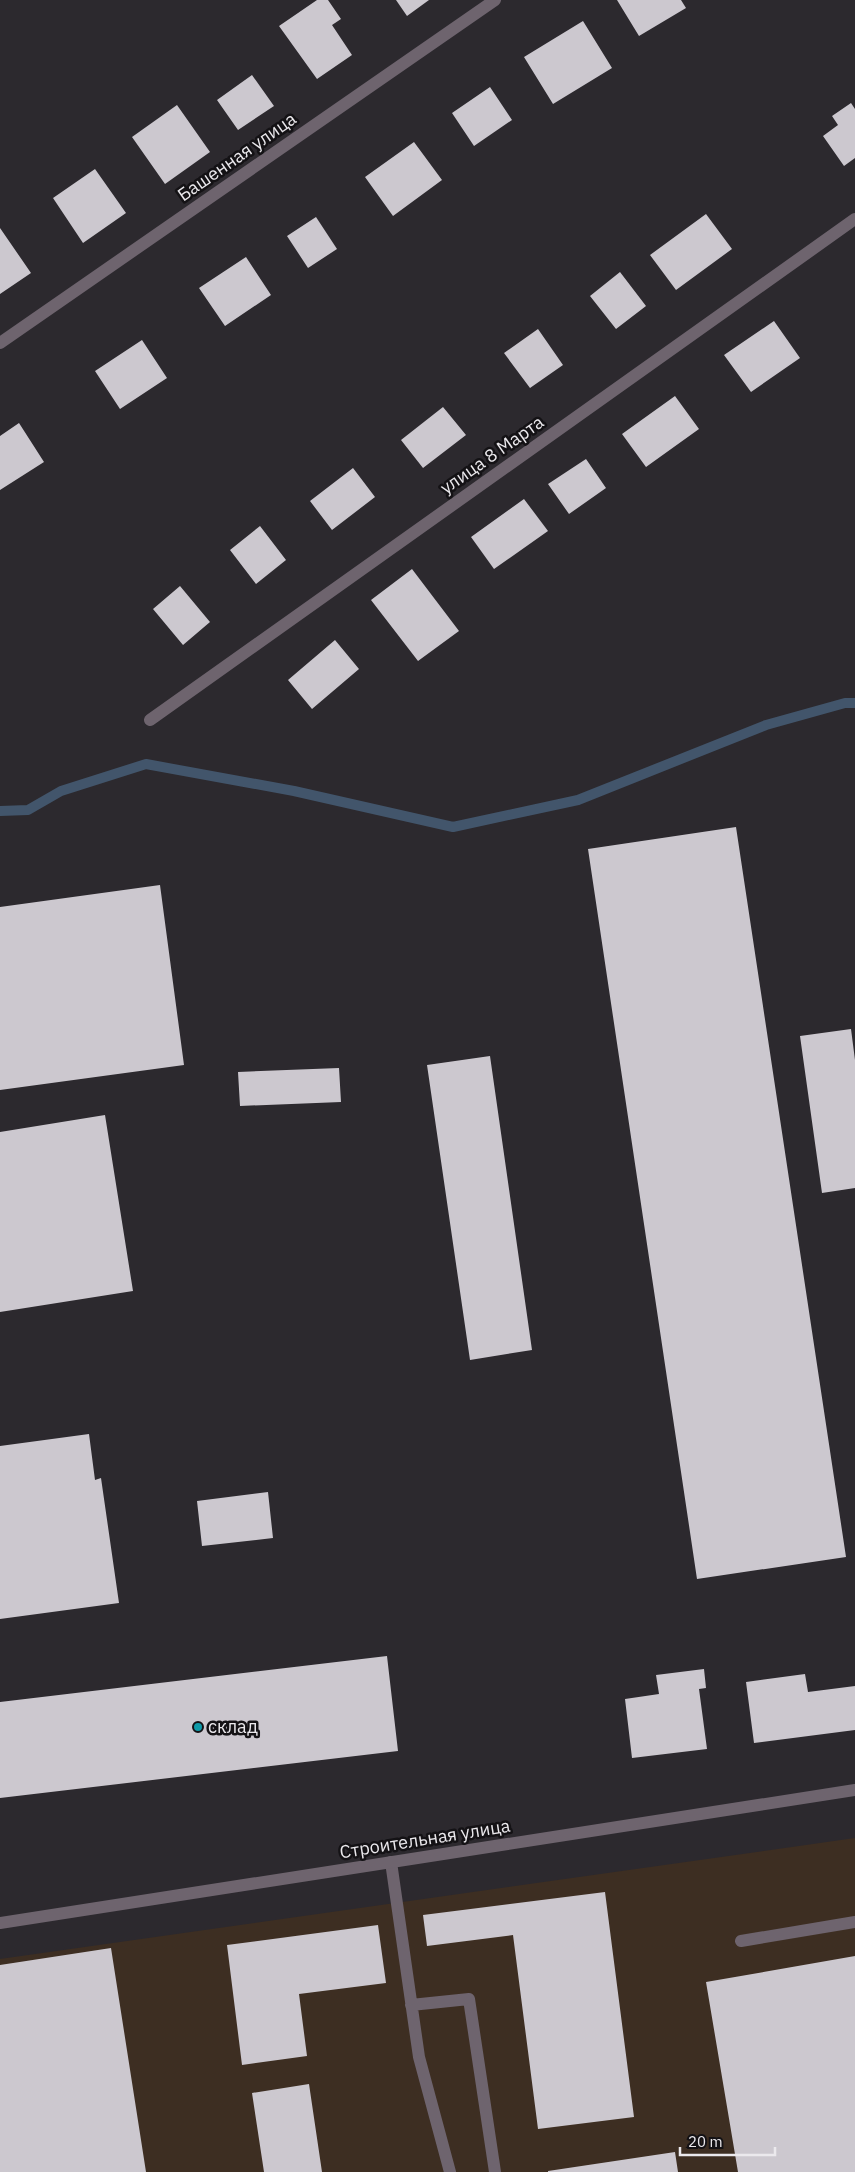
<svg xmlns="http://www.w3.org/2000/svg" width="855" height="2172" font-family="'IBM Plex Sans',sans-serif">
	<rect width="100%" height="100%" fill="#2c292e"/>
	<path fill="#3d2e22" d="M855,1838V2172H0V1959Z"/>
	<g fill="none" stroke-linecap="round" stroke-linejoin="round">
		<path stroke="#42556b" stroke-width="10" d="M0,811L28,810L61,791L146,764L294,791L453,827L578,800L766,725L845,703H855"/>
	</g>
	<path fill="#ccc8cf" d="M317,0H328L341,19L332,25L352,55L317,79L279,26Z
		M396,0H429L407,16Z
		M617,0H681L686,8L639,36Z
		M583,21L612,68L553,104L524,57Z
		M252,75L274,106L238,130L217,100Z
		M490,87L512,120L474,146L452,113Z
		M851,103L855,109V158L844,166L823,136L838,125L832,116Z
		M177,105L210,152L165,184L132,137Z
		M414,142L442,180L393,216L365,177Z
		M95,169L126,213L83,243L53,198Z
		M706,214L732,249L676,290L650,255Z
		M316,217L337,249L308,268L287,236Z
		M0,228L31,273L0,294Z
		M246,257L271,295L225,326L199,288Z
		M620,272L646,306L616,329L590,296Z
		M774,321L800,358L751,392L724,355Z
		M538,329L563,365L530,388L504,353Z
		M142,340L167,378L120,409L95,371Z
		M675,396L699,429L646,467L622,434Z
		M443,407L466,435L423,468L401,440Z
		M19,423L44,462L0,490V436Z
		M586,459L606,488L569,514L548,484Z
		M353,468L375,497L332,530L310,501Z
		M524,499L548,531L494,569L471,537Z
		M260,526L286,560L256,584L230,550Z
		M412,569L459,631L418,661L371,600Z
		M180,586L210,622L183,645L153,609Z
		M335,640L359,669L312,709L288,680Z
		M736,827L846,1557L697,1579L588,849Z
		M160,885L184,1065L0,1090V907Z
		M851,1029L855,1060V1188L822,1193L800,1036Z
		M490,1056L532,1350L470,1360L427,1065Z
		M339,1068L341,1102L240,1106L238,1072Z
		M105,1115L133,1291L0,1312V1132Z
		M89,1434L95,1480L101,1478L119,1603L0,1619V1446Z
		M268,1492L273,1538L202,1546L197,1501Z
		M387,1656L398,1751L0,1798V1702Z
		M704,1669L706,1688L699,1689L707,1749L632,1758L625,1699L659,1694L656,1675Z
		M805,1674L808,1692L855,1686V1730L754,1743L746,1682Z
		M605,1892L634,2117L538,2129L513,1935L427,1946L423,1915Z
		M378,1925L386,1983L299,1994L307,2056L242,2065L227,1945Z
		M111,1948L146,2172H0V1965Z
		M855,1956V2172H738L706,1982Z
		M309,2084L322,2172H264L252,2093Z
		M675,2152L678,2172H548V2171Z"/>
	<g fill="none" stroke-linecap="round" stroke-linejoin="round">
		<path stroke="#6e646e" stroke-width="12" d="M391,1862L419,2057L450,2172
			M741,1941L855,1922
			M411,2005L469,1999L495,2172"/>
		<path stroke="#6e646e" stroke-width="12" d="M0,343L495,0
			M150,720L855,219
			M0,1923L855,1790"/>
	</g>
	<circle fill="#0f9aa8" stroke="#141215" stroke-width="2" cx="198" cy="1727" r="5"/>
	<g text-anchor="middle" stroke-width="5" stroke-linejoin="round" paint-order="stroke">
		<g font-size="18" fill="#ebe9ed" stroke="#141215">
			<text transform="translate(237 157) rotate(-35)" y="6">Башенная улица</text>
			<text transform="translate(492 455) rotate(-35)" y="6">улица 8 Марта</text>
			<text transform="translate(425 1839) rotate(-9)" y="6">Строительная улица</text>
		</g>
		<g font-size="18" fill="#ebe9ed" stroke="#141215" text-anchor="start">
			<text x="208" y="1733">склад</text>
		</g>
	</g>
	<path d="M680 2147v8h95v-8" fill="none" stroke="#ebe9ed" stroke-width="2.5"/>
	<text x="688" y="2147" font-size="15" fill="#ebe9ed" stroke="#141215" stroke-width="4" paint-order="stroke">20 m</text>
</svg>
